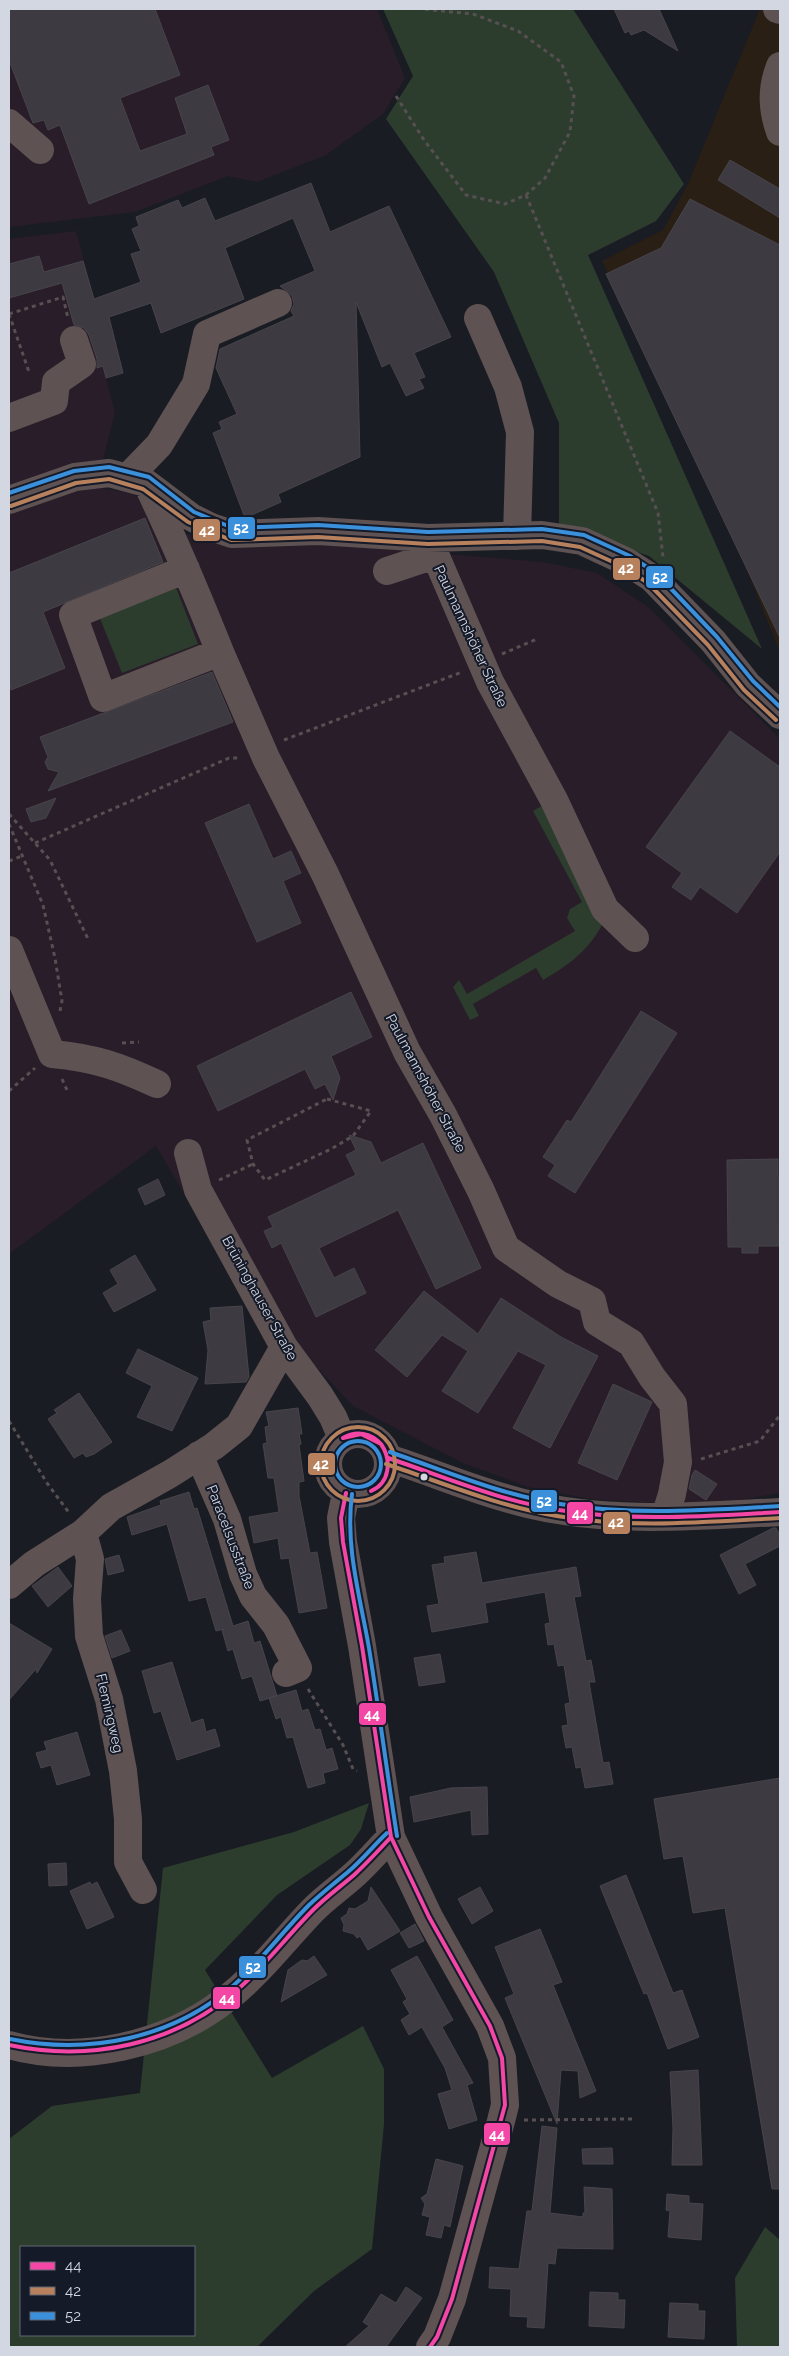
<svg xmlns="http://www.w3.org/2000/svg" width="789" height="2356" font-family="Raleway,sans-serif">
	<rect width="100%" height="100%" fill="#1a1c24"/>
	<path fill="#291f14" d="M760,9H780V652L737,546L602,261L663,230L688,184Z"/>
	<path fill="#281d28" d="M9,9H377L405,78L383,114L326,155L257,182L228,176L135,212L9,227Z
		M76,231L94,298H100L110,321L123,373L106,378L115,413L96,487L132,493L182,533L235,546L336,545L543,562L597,573L648,607L780,739V1493L706,1506L590,1499L528,1487L463,1463L353,1406L306,1356L247,1255L199,1219L156,1146L9,1254V239Z"/>
	<path fill="#2c3d2e" fill-rule="evenodd" d="M383,9H573L684,184L656,221L588,255L762,649L649,556L559,526V423L494,272L386,119L413,76Z
		M175,585L198,644L122,673L99,616Z
		M543,805L603,923C590,949 568,966 543,980L536,968L473,1004L479,1016L470,1020L453,987L459,980L467,994L575,931L567,918L570,909L582,902L533,811Z
		M369,1803L361,1829L350,1845L277,1895L205,1970L272,2078L363,2026L384,2069V2124L372,2249L314,2291L257,2347H9V2139L52,2106L140,2093L163,1868L294,1832ZM21,2247H194V2335H21Z
		M765,2227L780,2240V2347H737L735,2278Z"/>
	<path fill="#3e3a42" stroke="#47444b" d="M9,9H155L180,75L120,98L140,151L187,134L175,98L208,85L229,140L211,147L214,155L89,204L60,125L48,130L44,120L33,123L9,60Z
		M614,9H659L678,51L644,30L631,35L629,31L625,33Z
		M730,160L780,189V218L718,180Z
		M311,183L330,232L389,206L451,337L414,353L425,377L419,379L424,388L406,396L390,363L382,367L356,302L360,457L278,494L281,502L245,518L213,433L222,429L219,422L237,414L216,368L220,349L294,316L291,311L294,304L292,296L280,286L315,271L293,218L225,248L244,299L161,333L151,303L109,317L123,373L106,378L103,366L97,368V359L89,335L84,328L74,325L62,283L9,298V264L39,256L44,272L83,261L94,299L141,282L131,254L141,251L132,229L139,226L136,217L178,200L182,208L205,198L215,221Z
		M690,199L780,245V638L606,274L661,248Z
		M145,518L163,562L43,612L65,668L11,690L9,680V573Z
		M212,672L233,722L48,791L59,772L48,769L45,762L48,757L40,737Z
		M730,731L780,767V852L737,913L700,887L691,900L672,887L682,873L646,847Z
		M56,798L46,818L31,822L26,809Z
		M249,804L273,859L291,851L301,873L283,881L301,923L257,942L205,823Z
		M351,992L372,1037L331,1056L340,1078L333,1100L325,1084L315,1089L305,1069L218,1111L197,1066Z
		M641,1011L677,1033L575,1193L548,1176L555,1165L543,1157L567,1120L571,1122Z
		M349,1135L371,1142L381,1163L423,1143L481,1268L436,1289L398,1210L319,1248L334,1278L354,1268L366,1293L316,1317L281,1243L272,1248L264,1231L273,1227L268,1217L356,1175L346,1155L356,1150Z
		M778,1159V1176H780L779,1246H758V1253H742V1247H728L727,1160Z
		M158,1179L165,1195L145,1205L138,1189Z
		M135,1255L156,1290L114,1312L103,1293L118,1284L110,1270Z
		M424,1291L478,1334L501,1298L561,1337L598,1356L550,1448L513,1428L546,1365L518,1351L478,1413L442,1391L468,1351L442,1335L407,1377L375,1350Z
		M242,1306L249,1377L246,1382L205,1384L208,1350L203,1322L211,1320L210,1308Z
		M138,1349L198,1378L172,1431L137,1417L152,1386L126,1373Z
		M613,1384L652,1402L617,1480L578,1463Z
		M79,1393L112,1442L94,1454L86,1457L83,1453L74,1458L48,1419L57,1413L54,1410Z
		M298,1408L302,1434H299L301,1444L299,1445L304,1481L299,1482V1496L310,1553L317,1552L327,1608L299,1613L289,1558L281,1559L278,1538L254,1543L249,1517L279,1512L274,1478H268L263,1444L267,1443L265,1427L269,1426L266,1412Z
		M695,1470L717,1484L706,1500L689,1489L692,1475Z
		M189,1492L194,1509L197,1508L233,1626L248,1621L254,1643L260,1641L277,1696L260,1701L252,1676L242,1679L233,1649L228,1651L222,1630L224,1629L216,1631L206,1597L189,1601L167,1524L132,1535L127,1517L161,1505L160,1501Z
		M773,1528H776L780,1535V1546L745,1564L756,1585L739,1594L720,1555Z
		M476,1552L482,1583L576,1567L581,1596L574,1597L586,1661L591,1660L595,1682H589L603,1763L609,1762L613,1784L585,1788L581,1767L576,1768L572,1747L566,1748L562,1726L568,1725L565,1704L570,1703L564,1665L558,1666L554,1644L548,1645L545,1624L550,1623L545,1592L485,1603L488,1622L432,1632L427,1606L439,1604L432,1565L445,1563L444,1557Z
		M119,1555L124,1571L108,1575L105,1559Z
		M58,1567L72,1586L48,1607L32,1586Z
		M9,1623L52,1649L37,1673L36,1669L9,1700Z
		M121,1630L130,1651L112,1658L105,1636Z
		M440,1654L445,1682L419,1686L414,1658Z
		M172,1662L191,1723L203,1719L206,1732L215,1729L220,1746L177,1760L161,1711L154,1713L142,1671Z
		M296,1690L302,1711L308,1709L315,1730L320,1729L326,1750L332,1748L338,1769L323,1773L325,1783L308,1788L293,1737L287,1738L281,1717L276,1719L269,1698Z
		M77,1732L90,1775L57,1785L51,1765L41,1768L36,1753L47,1750L44,1742Z
		M780,1778V2189H772L725,1908L693,1913L683,1856L664,1859L654,1799Z
		M487,1787L488,1834L472,1835L471,1810L414,1822L410,1797L451,1788Z
		M66,1863L67,1885L49,1886L48,1864Z
		M626,1875L673,1993L682,1990L699,2037L668,2049L647,1993L644,1994L600,1886Z
		M90,1882L91,1885L97,1882L114,1917L87,1929L70,1891Z
		M371,1887L400,1931L368,1950L360,1936L357,1938L354,1934L343,1931L344,1925L341,1918L347,1914L349,1908L355,1909L368,1901Z
		M480,1887L493,1911L472,1924L458,1899Z
		M415,1924L424,1941L409,1948L400,1933Z
		M540,1929L562,1982L553,1985L596,2091L580,2098L578,2071L561,2070L557,2124L505,1998L514,1994L495,1947Z
		M314,1956L327,1975L281,2002L288,1970L302,1960L307,1961Z
		M417,1956L453,2020L442,2027L473,2083L467,2085L477,2120L449,2129L438,2094L452,2090L445,2068L422,2027L409,2035L401,2020L410,2014L403,2002L407,1999L391,1970Z
		M698,2070L702,2165H672L673,2128L670,2072Z
		M542,2126L557,2128L550,2213L583,2217V2213H585L584,2187L612,2189L613,2249L557,2248L555,2264L548,2263L544,2328L527,2327L528,2317L510,2316L511,2289L489,2288L490,2267L519,2269L527,2211H532Z
		M612,2148L613,2164H583L582,2149Z
		M436,2159L463,2166L450,2227L444,2225L441,2238L426,2235L430,2217L422,2215L425,2204L421,2198L427,2194Z
		M667,2194L689,2196V2203L703,2204L701,2240L668,2237L670,2211L666,2210Z
		M406,2287L422,2298L386,2347H345L369,2326L363,2322L381,2294L396,2303Z
		M590,2292L618,2293V2300H625L624,2328L589,2326Z
		M670,2303L698,2304V2311H705L704,2339L668,2337Z"/>
	<g fill="none" stroke-linecap="round" stroke-linejoin="round">
		<path stroke="#575052" stroke-width="3" stroke-dasharray="4 4" stroke-linecap="butt" d="M396,96L424,140L466,195L505,204L526,195L545,178L570,132L574,96L561,62L518,31L473,14L422,9
			M526,195L658,513L663,557
			M9,314L63,297L68,318
			M9,314L29,372
			M502,654L537,639
			M284,740L462,672
			M9,814L50,860L89,941
			M9,824L43,905L55,958L62,1001L60,1011
			M35,843L229,758H241
			M9,861L22,856
			M122,1043L139,1042
			M62,1079L67,1090
			M9,1091L35,1068
			M327,1099L371,1111L353,1136L331,1149L265,1180L253,1164L247,1140Z
			M219,1180L253,1164
			M9,1421L47,1483L70,1514
			M701,1459L760,1441L780,1415
			M308,1689L343,1745L353,1769L357,1771
			M524,2120L633,2119"/>
		<path stroke="#5f5252" stroke-width="28" d="M777,9L780,10
			M780,66C771,89 772,109 780,132
			M9,123L40,150
			M478,318L508,387L520,432L517,536
			M9,418L54,401L56,382L82,364L74,340
			M129,476L159,445L196,384L207,334L278,303
			M149,488C175,542 198,597 220,652L103,698L73,615L186,569
			M9,500L75,477L109,473L146,483L191,517L211,527L232,534L318,531L428,538L542,535L582,541L627,562L652,578L713,641L748,685L780,715
			M428,538L490,682L554,800L605,909L635,938
			M387,571L435,555
			M220,652L266,758L325,874L407,1052L443,1115L481,1191L506,1248L558,1284L592,1301L597,1322L631,1343L652,1377L673,1404L678,1462L672,1494L665,1517
			M9,950L52,1054C95,1058 118,1066 157,1084
			M188,1153L198,1190L284,1347L320,1396L333,1417L342,1438
			M328 1464a30 30 0 1 1 60 0a30 30 0 1 1-60 0Z
			M199,1455L227,1519L243,1574L253,1596L276,1625L298,1668L286,1673
			M388,1458C435,1473 480,1493 528,1504C610,1524 697,1516 780,1512
			M346,1493L341,1518L343,1542L362,1646L391,1837L429,1917L490,2026L502,2058L505,2105L501,2121L452,2299L437,2337L430,2347
			M83,1533L90,1559L87,1599L89,1636L109,1699L123,1771L128,1819V1862L143,1890
			M9,1585L34,1564L83,1533L111,1507L170,1474L214,1446L239,1426L284,1347
			M9,2045C80,2065 167,2045 225,2000C258,1975 284,1940 313,1910C326,1897 342,1886 356,1873C368,1862 379,1849 391,1837"/>
		<g stroke="#151a29" stroke-width="8">
			<path id="bus-1" d="M343,1438C356,1430 371,1433 381,1444
				M343,1438L361,1434L381,1444
				M388,1458C445,1477 500,1501 559,1510C632,1522 707,1516 780,1512
				M371,1491C390,1483 392,1460 381,1444
				M346,1493L341,1518L343,1542L362,1646L391,1837L429,1917L490,2026L502,2058L505,2105L452,2299L437,2337L430,2347
				M9,2045C90,2062 174,2045 237,1990C265,1966 287,1936 313,1910C326,1897 340,1887 354,1875C367,1863 379,1850 391,1837"/>
		</g>
		<g stroke="#151a29" stroke-width="8">
			<path id="bus-2" d="M11,506L76,483L109,479L143,489L188,522L231,540L318,537L428,544L542,541L580,547L624,567L648,583L708,645L744,690L776,720
				M321 1464a37 37 0 1 1 74 0a37 37 0 1 1-74 0Z
				M386,1464C443,1483 498,1506 557,1516C630,1529 706,1522 780,1518"/>
		</g>
		<g stroke="#151a29" stroke-width="8">
			<path id="bus-3" d="M9,493L74,471L109,467L149,477L194,512L233,528L318,525L428,532L542,529L584,535L630,556L656,573L717,637L753,681L780,707
				M335 1464a23 23 0 1 1 46 0a23 23 0 1 1-46 0Z
				M390,1452C446,1471 501,1495 560,1504C633,1516 707,1510 780,1506
				M352,1494C345,1547 360,1596 369,1648C379,1710 387,1773 397,1836
				M10,2039C89,2055 172,2039 234,1985C261,1961 283,1931 309,1905C322,1893 336,1882 349,1871C363,1859 374,1845 387,1833"/>
		</g>
		<use href="#bus-1" stroke="#f346a5" stroke-width="4"/>
		<use href="#bus-2" stroke="#b6815c" stroke-width="4"/>
		<use href="#bus-3" stroke="#3a90db" stroke-width="4"/>
	</g>
	<circle fill="#d3d7e2" stroke="#151a29" stroke-width="2" cx="424" cy="1477" r="4.5"/>
	<g text-anchor="middle" stroke-width="4" stroke-linejoin="round" paint-order="stroke">
		<g font-size="14" fill="#d3d7e2" stroke="#151a29">
			<text transform="translate(471 636) rotate(65)" y="5">Paulmannshöher Straße</text>
			<text transform="translate(426 1083) rotate(62)" y="5">Paulmannshöher Straße</text>
			<text transform="translate(260 1298) rotate(61)" y="5">Brüninghauser Straße</text>
			<text transform="translate(231 1537) rotate(69)" y="5">Paracelsusstraße</text>
			<text transform="translate(110 1713) rotate(77)" y="5">Flemingweg</text>
		</g>
	</g>
	<g stroke="#151a29" stroke-width="2">
		<rect x="227" y="516" width="29" height="24" rx="5" fill="#3a90db"/>
		<rect x="192" y="518" width="29" height="24" rx="5" fill="#b6815c"/>
		<rect x="612" y="557" width="29" height="24" rx="5" fill="#b6815c"/>
		<rect x="645" y="565" width="29" height="24" rx="5" fill="#3a90db"/>
		<rect x="307" y="1452" width="29" height="24" rx="5" fill="#b6815c"/>
		<rect x="530" y="1489" width="28" height="24" rx="5" fill="#3a90db"/>
		<rect x="566" y="1501" width="28" height="24" rx="5" fill="#f346a5"/>
		<rect x="602" y="1511" width="29" height="24" rx="5" fill="#b6815c"/>
		<rect x="358" y="1702" width="29" height="24" rx="5" fill="#f346a5"/>
		<rect x="238" y="1955" width="29" height="24" rx="5" fill="#3a90db"/>
		<rect x="212" y="1986" width="29" height="24" rx="5" fill="#f346a5"/>
		<rect x="483" y="2122" width="28" height="24" rx="5" fill="#f346a5"/>
	</g>
	<g font-size="14" text-anchor="middle" font-weight="bold" fill="#fff">
		<text x="241" y="533">52</text>
		<text x="207" y="535">42</text>
		<text x="626" y="573">42</text>
		<text x="660" y="582">52</text>
		<text x="321" y="1469">42</text>
		<text x="544" y="1506">52</text>
		<text x="580" y="1518">44</text>
		<text x="616" y="1527">42</text>
		<text x="372" y="1719">44</text>
		<text x="253" y="1972">52</text>
		<text x="227" y="2003">44</text>
		<text x="497" y="2139">44</text>
	</g>
	<rect width="789" height="2356" fill="none" stroke="#d3d7e2" stroke-width="20"/>
	<rect x="20" y="2246" width="175" height="90" fill="#151a29" stroke="#616673"/>
	<rect x="30" y="2262" width="25" height="8" fill="#f346a5" stroke="#616673"/>
	<text x="65" y="2271" font-size="15" fill="#d3d7e2">44</text>
	<rect x="30" y="2287" width="25" height="8" fill="#b6815c" stroke="#616673"/>
	<text x="65" y="2296" font-size="15" fill="#d3d7e2">42</text>
	<rect x="30" y="2312" width="25" height="8" fill="#3a90db" stroke="#616673"/>
	<text x="65" y="2321" font-size="15" fill="#d3d7e2">52</text>
</svg>
